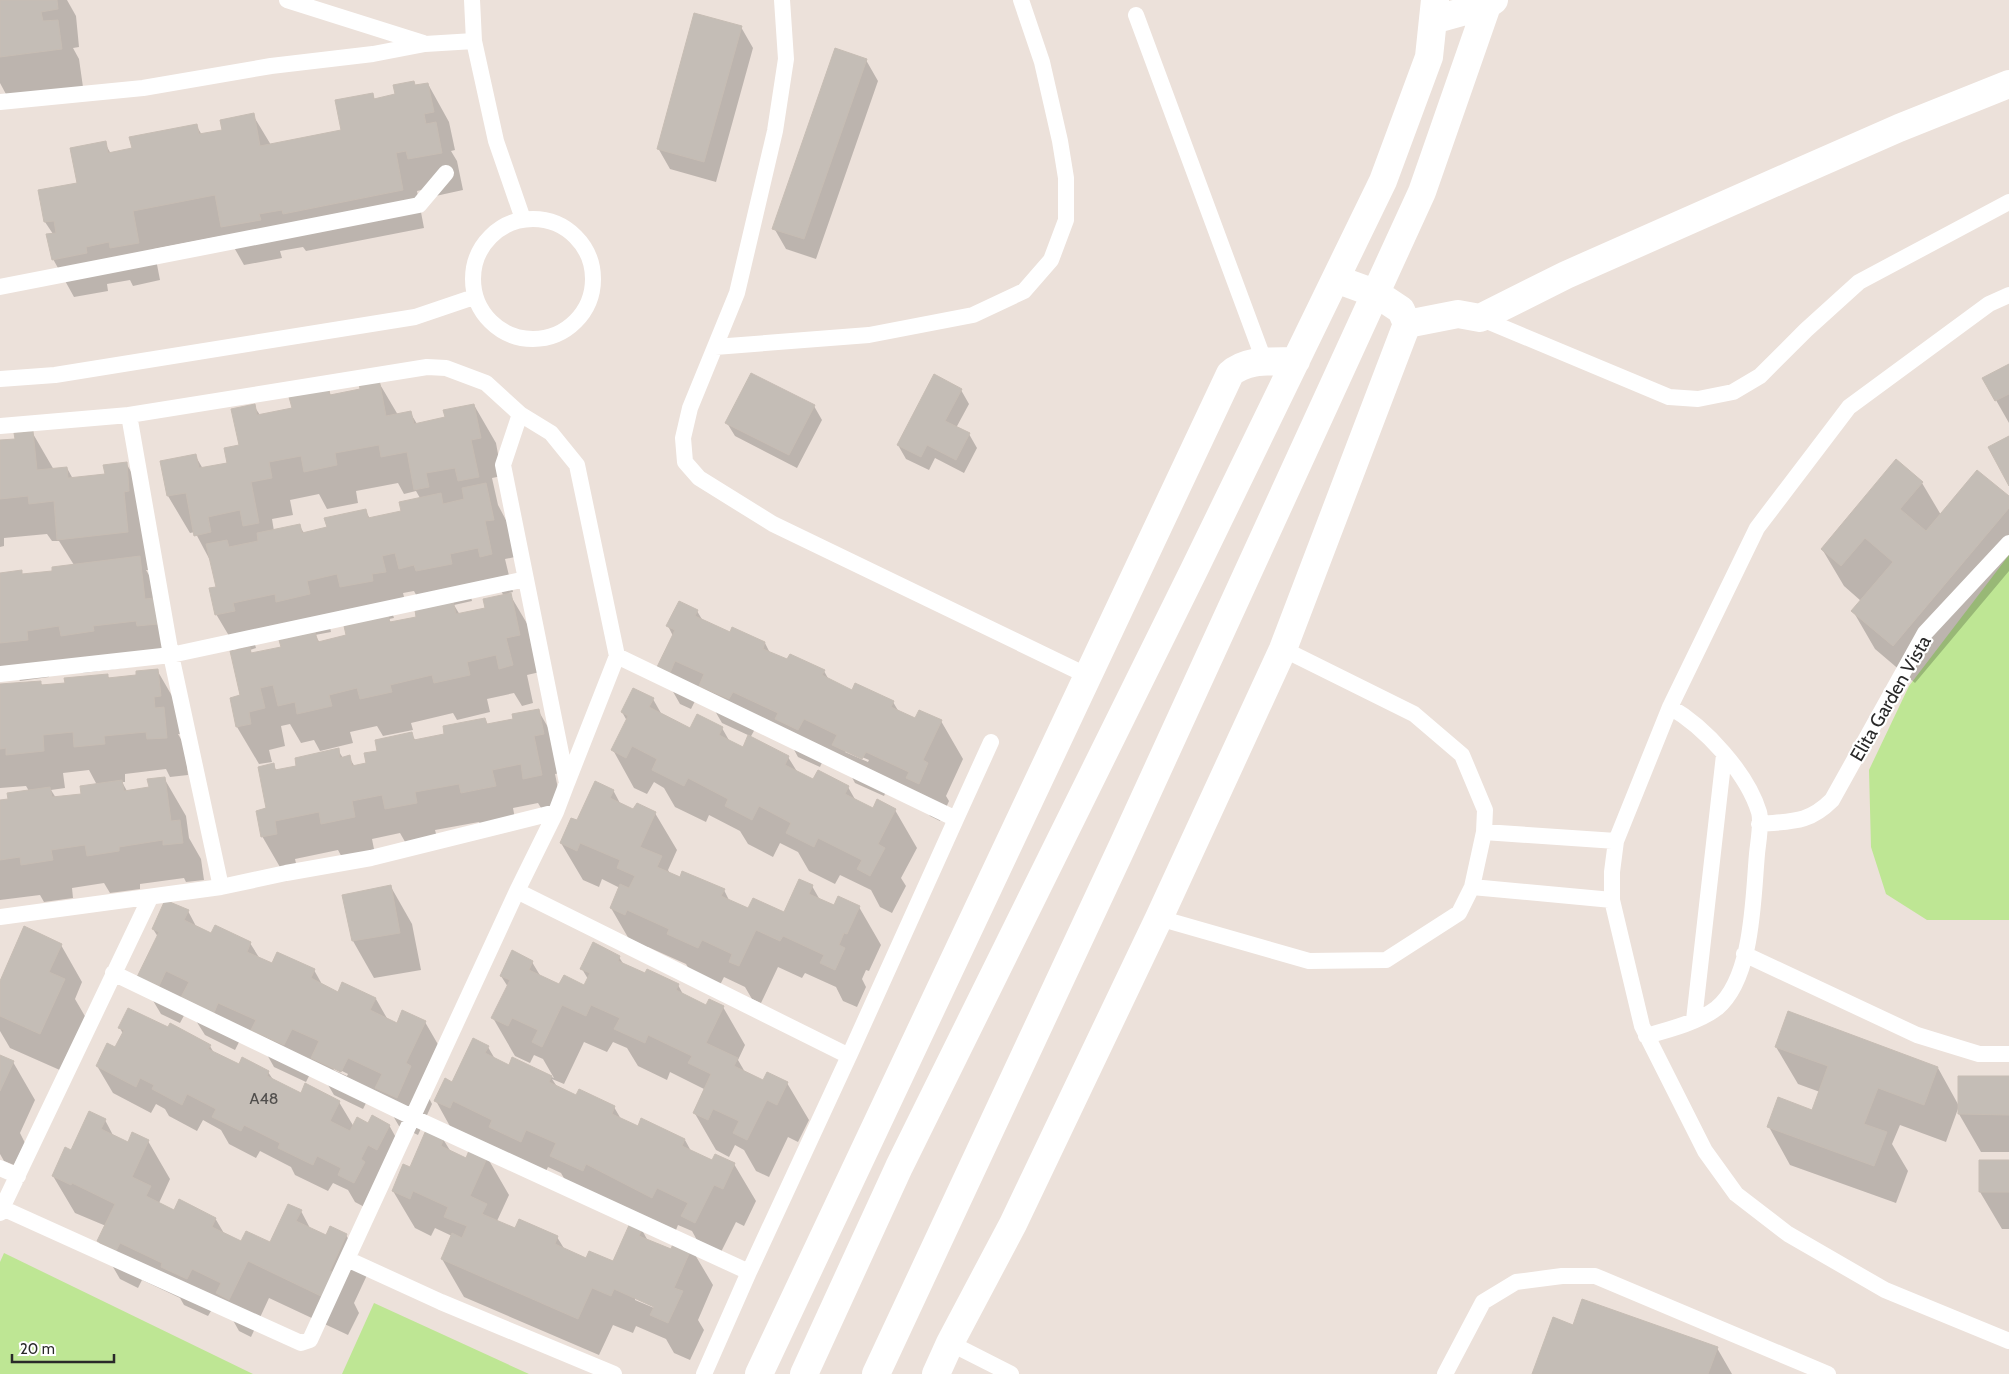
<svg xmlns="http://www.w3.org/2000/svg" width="2009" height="1374" font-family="Cabin,sans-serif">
	<rect width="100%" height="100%" fill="#ece1da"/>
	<path fill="#bee694" d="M2009,555V920H1927L1886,894L1871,847L1869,770L1909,686Z
		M4,1253L253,1374H0V1262Z
		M374,1303L529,1374H342Z"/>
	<path fill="#0003" fill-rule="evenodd" d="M0,0H67L76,16L79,47L73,48L79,59L83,87L7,96L0,83Z
		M741,27L753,48L716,182L670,169L658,148Z
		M866,60L878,81L816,259L786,249L774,228Z
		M428,84L449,122L455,150L451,151L457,161L463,190L431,197L426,189L417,191L424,228L306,251L303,247L280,251L282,258L244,265L227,235L154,249L160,280L133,286L130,280L107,284L108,291L74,297L53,259V234L45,222L78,184L105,143L111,154L133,149L196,125L202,135L224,131L253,115L271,145L343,131L372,94L375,100L396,95L416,86Z
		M2009,365V423L1984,379Z
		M378,381L398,415L410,412L417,424L446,418L474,405L496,443L502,476L492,478L498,505L507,522L515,557L505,559L513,592L509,593L532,632L540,672L527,675L533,703L522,706L514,693L487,699L490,712L457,720L453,713L411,723L413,730L383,736L377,726L350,732L353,743L320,751L314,740L301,743L290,724L281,726L285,746L269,750L272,762L259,764L237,727L231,699L242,696L238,651L216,614L217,588L212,564L195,532L190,533L168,496L195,455L203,469L229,463L240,446L254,406L260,415L293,409L329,391L331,396L361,390ZM398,483L404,494L416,491L420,498L402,512L370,519L366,511L328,528L304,533L299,525L274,531L272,519L293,515L290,500L319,494L327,509L358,503L356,491ZM498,586L504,596L487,609L460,615L454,605L472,601L470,592ZM414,591L422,606L418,618L391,623L389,619L394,618L392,612L407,609L403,593ZM328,618L346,627L348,636L320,643L315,635L331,632ZM298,637L283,648L252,654L250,650L256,648L254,641Z
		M961,390L969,404L956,428L969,434L977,448L964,473L935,458L929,470L906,459L898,445Z
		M814,406L822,420L797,468L735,436L727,423Z
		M32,432L54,470L67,468L73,479L106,476L126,463L148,501L149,570H146L161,595L178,661L83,673L78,664L48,668L49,677L20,681L17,676L0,678V574L21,572L23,575L53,572L74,565L59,541H52L47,534L4,538V546L0,547V441L16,440Z
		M1922,483L1941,515L2009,498V571L1915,683L1875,649L1853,611L1861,601L1844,586L1822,549Z
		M697,611L703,621L731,634L765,643L770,653L788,661L824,671L829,680L853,691L893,702L899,712L916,720L941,721L963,759L946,796L949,801L940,821L930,816L924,806L887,789L884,796L855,783L846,766L825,756L820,767L798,757L792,746L755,729L750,738L788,757L798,773L814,781L848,787L856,801L873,809L895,810L917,848L901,878L906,886L892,913L880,907L871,890L840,875L835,884L809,871L798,852L780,843L773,857L748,844L740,831L709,815L706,822L675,807L664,788L654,782L647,794L634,788L613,750L627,721L622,712L653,699L662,715L691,730L722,728L730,742L743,748L750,736L722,723L711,704L697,697L691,709L680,704L659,667L673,636L668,626ZM845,750L869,760L868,762L845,752Z
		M157,670L179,708L182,734H178L185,746L188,775L170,777L166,769L125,774V782H122L127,791L150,788L164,778L186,816L189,838L201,859L204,880L186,882L184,878L140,884V889L110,893L104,883L72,888L73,898L44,902L40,895L0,900V802L10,800L29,791L26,786L0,788V686L40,682L43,686L66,684L107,675L110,679L138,676ZM89,770L97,785L82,795L56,798L51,790L65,788L63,773Z
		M538,710L560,748L565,772L555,774L563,813L546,816L538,803L513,808L516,824L484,830L479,822L435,830L438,841L408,847L400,833L372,839L375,854L344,861L338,850L295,859L298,872L284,874L262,836L268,809L273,765L277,771L298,766L338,750L343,758L349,757L355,767L367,764L379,752L411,734L416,741L446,735L484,719L488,725L514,720Z
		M613,790L621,805L634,811L655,813L677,850L668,870L671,875L724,890L730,902L749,910L785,913L812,886L820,900L835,907H859L881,945L869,971L866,970L862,979L866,987L857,1007L843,1001L836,987L805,973L802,978L778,967L761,1003L752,999L745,987L724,977L720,985L690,971L686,964L648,947L633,946L611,908L620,888L602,879L599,887L583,880L561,843L578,822Z
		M391,887L412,924L421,970L374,978L353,941Z
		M188,911L197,928L211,934L250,943L260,959L273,965L314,970L323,986L339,993L376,999L388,1020L397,1025L425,1022L447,1060L429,1098L432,1104L418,1135L399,1126L385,1102L370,1095L363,1109L334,1095L318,1068L314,1066L306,1082L274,1067L265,1051L240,1040L235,1050L205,1035L188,1008L180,1023L161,1014L139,977L158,937L153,929ZM332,1066L348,1074L347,1076L334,1070Z
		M61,945L82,982L75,999L86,1018L62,1071L10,1048L0,1031V984Z
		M619,957L624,965L646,975L678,985L684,996L707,1006L723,1007L745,1045L738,1060L745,1072L764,1082L787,1083L809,1120L798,1142L788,1137L769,1177L756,1171L744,1150L735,1145L729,1157L716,1150L694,1112L704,1089L670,1072L667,1080L638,1066L627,1048L613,1042L607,1052L584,1042L564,1084L552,1079L558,1088L576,1096L614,1107L621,1119L638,1127L642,1120L685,1140L691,1151L712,1162L734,1164L756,1201L744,1226L736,1222L717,1260L704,1253L692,1231L678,1225L674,1235L573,1194L561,1173L548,1167L542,1179L457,1139L436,1101L488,1047L495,1059L510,1066L513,1059L554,1078L543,1059L534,1055L530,1063L515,1056L493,1018L508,987L501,976L532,962L541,977L560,986H585L588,979L582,969Z
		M120,1028L168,1029L210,1046L214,1053L239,1066L268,1072L274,1081L301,1095L339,1102L354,1127L369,1124L389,1125L404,1152L370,1210L355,1202L348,1190L333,1183L328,1191L295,1175L291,1167L260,1151L256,1158L229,1144L221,1130L203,1120L197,1131L169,1116L165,1109L156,1104L151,1113L113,1093L97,1066L116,1049L123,1034Z
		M1776,1047L1938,1068L1959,1106L2009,1078V1152H1981L1959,1114V1106L1946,1142L1900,1125L1892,1144L1908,1171L1896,1203L1790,1165L1769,1127L1813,1111L1820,1092L1798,1084Z
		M0,1056L13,1062L35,1100L20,1133L25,1143L14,1165L4,1161L0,1154Z
		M105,1120L114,1137L128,1143L148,1141L170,1179L159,1203L175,1211L215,1218L225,1235L241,1243L270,1244L301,1211L311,1230L327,1237L346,1235L368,1273L354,1303L359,1313L348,1335L269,1298L251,1337L239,1331L229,1313L214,1306L208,1316L184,1305L180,1298L142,1280L138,1288L120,1279L98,1241L106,1226L75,1213L53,1176L71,1151Z
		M443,1139L451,1152L467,1159L487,1157L509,1195L497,1221L516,1229L557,1237L565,1250L587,1260L614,1263L642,1230L648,1241L671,1251L691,1248L713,1285L698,1320L704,1330L690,1360L674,1353L666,1339L636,1326L633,1333L613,1325L599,1355L464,1297L442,1259L452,1236L435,1228L431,1236L415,1228L393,1191L410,1169ZM635,1297L660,1308L659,1310L635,1300Z
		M2009,1162V1229H2002L1980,1192Z
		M1573,1326L1717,1348L1732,1374H1534Z"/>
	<path fill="#c4bdb6" stroke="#c7bdb4" d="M0,0H57L58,9L41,12L43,21L58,20L62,49L0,57Z
		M694,13L742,26L704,162L657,149Z
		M835,48L867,59L804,239L772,229Z
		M414,81L415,85L428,83L434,112L424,114L426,124L436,122L442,153L408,159L406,151L396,153L403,190L283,214L282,210L259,214L261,220L221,227L215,195L133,211L139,243L110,248L109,242L86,247L87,253L52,260L46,234L56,233L54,221L44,222L38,190L77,183L70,148L106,141L108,153L132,148L129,137L197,124L199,134L222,130L220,120L254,113L260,146L341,130L335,100L373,93L374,99L395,94L393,85Z
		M2009,364V394L1995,401L1982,378Z
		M751,373L815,405L789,455L725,423Z
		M934,374L962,389L945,421L970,433L956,460L927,445L921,457L897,445Z
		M379,379L386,416L411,411L414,424L445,417L443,410L474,404L481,438L471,440L479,477L458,481L455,468L426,473L429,487L414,490L407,452L381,457L379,445L335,453L337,465L304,472L301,456L269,462L272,478L251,482L259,523L243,526L240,510L208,517L211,532L194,536L186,493L167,496L160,461L196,454L199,468L227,463L224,448L239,445L231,409L255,404L257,415L292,408L289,397L329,390L330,395L360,389L359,383Z
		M33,431L37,470L67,467L68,478L105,474L103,465L127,462L129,491L124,492L128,532L57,540L54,501L29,504L28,496L0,499V440L15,439L14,433Z
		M2009,436V486L1988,447Z
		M1896,459L1923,482L1900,509L1926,531L1977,470L2009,496V508L1893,646L1851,611L1893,562L1865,538L1841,566L1821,549Z
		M486,483L494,520L485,521L492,554L480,557L478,548L450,554L452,564L416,571L414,565L399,569L395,553L382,556L386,572L372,574L373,581L340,587L337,574L307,581L310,594L276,602L275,594L233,603L235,611L215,615L209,588L216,587L206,544L227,540L229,547L258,541L257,533L300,524L302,533L327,527L324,518L366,509L368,518L401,511L399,502L441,493L443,504L464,499L462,488Z
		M140,556L145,599L154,598L158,624L137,626L136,621L93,626L94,631L61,636L59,626L27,631L28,640L0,643V573L22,570V574L52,571V567Z
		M511,593L520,635L506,638L513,665L499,669L496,655L467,662L470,675L434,683L432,675L390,685L392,692L360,699L357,688L329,695L332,706L297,714L295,702L278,706L273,685L260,688L265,708L249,712L251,724L236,727L230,698L240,695L230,651L250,647L251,653L281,647L279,640L315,632L318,642L346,635L344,626L388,616L390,622L416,617L415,610L453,601L456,614L485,608L483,599Z
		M679,601L698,610L695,616L730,632L732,627L765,642L763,649L787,659L790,654L825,670L822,675L852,690L855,683L894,701L891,707L915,718L919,710L942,720L923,760L928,763L919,784L906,778L909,772L866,752L862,759L832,745L837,735L804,719L798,730L775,719L778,713L733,692L729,699L699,686L704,674L675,661L670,673L657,667L675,630L666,626Z
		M158,669L161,696L154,697L155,708L164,707L167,738L147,739L146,732L104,736L105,744L74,747L73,732L43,735L44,751L6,755V748L0,749V684L41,681V685L65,683L64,678L108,674V678L136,675V671Z
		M633,688L654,698L649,707L690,728L697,714L723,727L719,735L743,747L748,735L789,756L785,765L813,779L818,770L849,786L845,794L873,808L877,799L896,809L878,844L885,848L870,876L857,869L862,860L818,838L814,847L786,833L791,823L759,806L752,820L725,806L728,799L688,778L684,786L652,770L657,759L632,746L626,758L611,750L628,716L621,712Z
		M539,709L544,734L534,736L542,775L523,779L521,764L492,770L496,786L461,793L459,784L415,792L417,803L385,809L382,795L352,801L355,817L321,824L319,812L275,821L277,834L261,837L256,811L266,808L258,767L274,763L275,770L296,766L295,758L339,748L340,758L350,755L352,766L366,763L364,753L377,751L375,740L412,732L414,740L444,734L443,726L485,718L487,724L513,719L512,714Z
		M165,777L171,821L180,820L183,843L163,845V840L119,847V851L87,856L85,845L51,850L53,860L21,865L20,857L0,860V800L8,799L7,793L50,787L52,797L81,794L80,786L122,780L124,791L149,787L147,779Z
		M595,781L614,790L610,798L633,809L637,803L656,812L640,847L662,856L657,867L680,877L682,871L725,889L721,896L748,908L753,898L784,912L799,879L813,885L809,894L834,905L838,896L860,906L847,934L844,933L839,945L845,948L835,970L820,963L824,955L783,936L780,941L756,930L739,966L729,962L732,954L702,940L698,948L667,934L669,929L627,910L625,915L610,908L620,884L629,888L635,876L617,868L620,860L580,843L577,851L560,843L571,818L577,820Z
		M391,885L400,933L352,941L342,895Z
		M165,900L189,910L184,920L211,933L215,925L251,942L247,952L272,963L277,952L315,969L311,978L338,992L342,982L376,998L370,1010L397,1023L402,1010L426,1021L406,1063L411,1066L397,1098L375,1088L382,1074L348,1058L341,1072L311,1058L319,1041L292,1029L284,1045L251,1030L256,1020L218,1003L214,1013L181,997L189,982L166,971L159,986L137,977L159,932L152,929Z
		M24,926L62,944L49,972L65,979L40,1034L0,1016V981Z
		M593,942L620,956L618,961L645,973L647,969L679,984L676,990L706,1005L709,999L724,1006L706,1043L738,1058L734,1066L763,1080L767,1072L788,1082L777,1105L767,1100L747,1140L733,1133L739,1121L713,1109L708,1120L693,1113L711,1074L688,1063L692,1056L648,1035L645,1043L614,1029L620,1018L591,1005L586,1016L562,1005L542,1047L532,1042L538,1030L512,1018L508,1026L491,1018L510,980L500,976L512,950L533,961L529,970L559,984L564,975L584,985L590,973L580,969Z
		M128,1008L168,1027L170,1023L211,1045L208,1049L239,1064L242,1057L269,1071L267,1076L301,1093L305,1083L340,1101L330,1121L350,1131L357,1117L368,1123L372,1115L390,1125L377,1150L368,1145L361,1159L365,1162L354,1183L338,1175L341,1168L317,1156L313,1165L278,1148L280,1143L244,1125L241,1131L212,1117L216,1109L187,1094L182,1105L152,1089L154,1085L140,1078L136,1087L96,1066L107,1043L115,1047L124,1030L118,1028Z
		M1788,1011L1938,1067L1924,1105L1878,1088L1864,1124L1887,1132L1874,1166L1767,1127L1778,1097L1812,1110L1828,1066L1775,1047Z
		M473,1038L489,1046L485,1053L509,1065L512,1057L552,1076L549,1082L576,1095L579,1089L615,1106L612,1114L638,1126L641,1118L685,1139L682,1146L712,1160L715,1154L735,1163L723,1189L714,1185L695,1223L681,1216L688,1203L657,1188L652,1198L586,1164L583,1171L550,1156L556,1143L526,1130L521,1142L489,1127L492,1120L453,1101L450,1108L434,1101L445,1078L452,1082Z
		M0,1055L14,1061L0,1091Z
		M1958,1076H2009V1115L1958,1114Z
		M89,1111L106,1119L101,1129L128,1142L132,1132L149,1140L132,1177L151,1186L146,1196L174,1210L179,1199L216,1218L212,1227L241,1241L246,1231L270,1242L288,1204L302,1210L296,1221L326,1235L330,1226L347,1234L330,1271L338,1275L327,1299L248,1261L229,1300L216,1293L221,1283L192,1269L187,1279L161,1267L162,1263L120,1243L116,1251L97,1241L115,1204L72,1183L71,1185L52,1176L65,1147L71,1150Z
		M426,1130L444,1138L441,1146L466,1158L470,1148L488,1156L470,1196L487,1204L482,1214L515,1228L519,1219L558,1236L555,1244L586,1258L589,1251L613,1261L630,1223L642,1229L639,1236L671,1249L675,1239L692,1247L674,1288L683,1291L668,1323L650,1315L654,1307L614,1289L611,1296L592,1288L578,1319L441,1259L452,1233L462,1238L467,1226L444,1217L448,1207L413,1191L410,1199L392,1191L403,1164L410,1167Z
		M1979,1160H2009V1192H1979Z
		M1582,1299L1718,1347L1708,1374H1532L1553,1317L1573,1325Z"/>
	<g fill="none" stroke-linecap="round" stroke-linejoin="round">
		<path stroke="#fff" stroke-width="16" d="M287,0L423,43
			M472,0L474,41L496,141L523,219
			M782,0L786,59L775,131L737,293L690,408L683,438L685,462L699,478L773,524L1088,676
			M1136,15L1265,363
			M0,102L143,88L271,66L373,54L425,44L474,41
			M473 279a60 60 0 1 1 120 0a60 60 0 1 1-120 0Z
			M0,287L419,205L446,173
			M1480,318L1669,397L1698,399L1733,392L1760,376L1806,330L1859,282L2009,202
			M715,347L869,335L973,315L1024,291L1051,260L1066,220V178L1060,141L1042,62L1021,0
			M0,379L55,375L415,317L474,297
			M0,426L129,415
			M617,656L956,819L849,1056
			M0,674L171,655L526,579
			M556,812L517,891L849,1056L749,1272L704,1374
			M956,819L991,742
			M1759,824C1791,821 1808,824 1832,800L1925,633L2009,543
			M1484,832L1616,841L1670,707L1757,528L1849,407L1989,304L2009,295
			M1616,841L1612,872V900L1642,1026L1705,1151L1736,1194L1788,1234L1885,1290L2009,1341
			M221,887L171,655L129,415L427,367L446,368L486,383L520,414L551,433L577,465L617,656L567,783L503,465L520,414
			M1472,887L1612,900
			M0,917L221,887L286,873L371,858L556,812L567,783
			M1159,918L1309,961L1386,960L1459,913L1472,887L1484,832L1485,810L1462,755L1414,714L1283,649
			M1744,954L1917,1035L1979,1054H2009
			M113,973L412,1117L749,1272
			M1694,1020L1724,755
			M1646,1036C1668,1030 1699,1022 1717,1008C1753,978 1753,898 1757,854C1758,843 1762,822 1759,812C1747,773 1705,727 1670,707
			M0,1168L18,1176
			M2,1208L150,898
			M0,1213L2,1208L301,1343L310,1340L347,1259L441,1302L614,1374
			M347,1259L517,891
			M950,1343L1011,1374
			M1445,1374L1483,1302L1516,1282L1562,1276H1595L1828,1374"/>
		<path stroke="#fff" stroke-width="28" d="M1407,324L1458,314L1480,318L1566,275L1792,175L1899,128L2009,84"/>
		<path stroke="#fff" stroke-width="28" d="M1433,20L1487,5L1494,0
			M759,1374L1230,374C1247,358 1274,362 1296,361
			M804,1374L899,1167L1194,570L1383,181L1429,57L1435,0
			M876,1374L1123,845L1422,192L1489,0
			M936,1374L950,1343L1013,1224L1159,918L1283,649L1407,324L1401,310L1377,294L1336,279"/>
	</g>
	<g text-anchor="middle" stroke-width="4.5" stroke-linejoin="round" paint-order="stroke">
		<g font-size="16" fill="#504e4c">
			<text x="264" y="1104">A48</text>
		</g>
		<g font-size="19" fill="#292929" stroke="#fff">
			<text transform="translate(1890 698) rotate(-60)" y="7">Elita Garden Vista</text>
		</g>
	</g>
	<path d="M12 1354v8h102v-8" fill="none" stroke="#292929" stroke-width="2.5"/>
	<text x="20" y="1354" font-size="15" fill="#292929" stroke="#ffffff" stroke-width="4" paint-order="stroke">20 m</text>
</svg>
